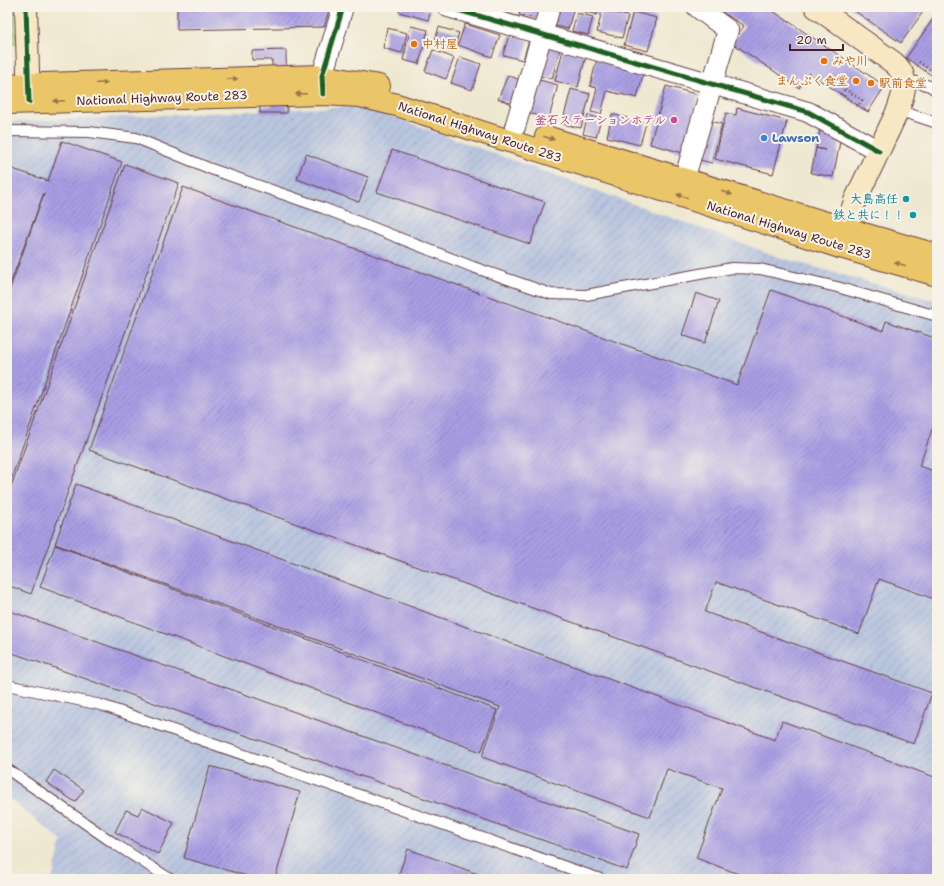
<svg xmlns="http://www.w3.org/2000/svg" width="944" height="886" font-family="'Shantell Sans','Klee One',sans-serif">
	<defs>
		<pattern id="industrial-furrows" width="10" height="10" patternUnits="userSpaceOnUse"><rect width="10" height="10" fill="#b9c5de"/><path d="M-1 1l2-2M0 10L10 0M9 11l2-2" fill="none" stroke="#a1a9bf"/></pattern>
		<pattern id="building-hatch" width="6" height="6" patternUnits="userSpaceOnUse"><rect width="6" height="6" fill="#a99ee4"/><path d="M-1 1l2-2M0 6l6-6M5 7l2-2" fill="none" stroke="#8c80b9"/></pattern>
	</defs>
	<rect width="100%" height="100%" fill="#f7f3e8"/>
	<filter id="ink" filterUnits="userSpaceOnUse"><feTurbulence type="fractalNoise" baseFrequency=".025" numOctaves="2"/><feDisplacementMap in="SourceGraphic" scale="8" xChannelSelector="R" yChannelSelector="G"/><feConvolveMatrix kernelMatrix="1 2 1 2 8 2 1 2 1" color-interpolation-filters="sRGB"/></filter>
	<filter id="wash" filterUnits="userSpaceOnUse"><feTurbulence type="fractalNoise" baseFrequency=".012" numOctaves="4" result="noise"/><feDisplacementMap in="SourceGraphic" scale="16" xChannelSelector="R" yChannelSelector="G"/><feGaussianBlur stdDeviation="0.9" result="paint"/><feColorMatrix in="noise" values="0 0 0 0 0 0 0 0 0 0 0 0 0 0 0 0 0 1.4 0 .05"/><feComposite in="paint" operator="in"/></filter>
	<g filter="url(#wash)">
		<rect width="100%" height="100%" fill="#efe8d0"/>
		<path fill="url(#industrial-furrows)" d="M363,106L782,258L937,301V879H52L62,841L7,797V122Z"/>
		<path fill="#a6d989" stroke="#787c5a" d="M7,7H15L16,44H7Z"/>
		<g id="blocks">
			<path fill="url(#building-hatch)" d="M177,7H330L324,27L177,30Z
				M401,7H419L431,11L428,20L399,12Z
				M495,7H508L507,11Z
				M521,7H541L538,19L519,15Z
				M557,7H574L568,29L552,25Z
				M581,7H599L597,15L580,10Z
				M714,7H767L885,86L868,112L809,73L799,88L732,43L744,26Z
				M849,7H921L925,9L901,43Z
				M602,10L628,16L622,38L597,32Z
				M633,12L657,18L648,51L624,45Z
				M577,13L593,17L588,35L572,31Z
				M937,13V79L906,58Z
				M465,24L500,35L492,57L458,45Z
				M411,26L428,30L419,64L403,60Z
				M439,27L459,33L454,49L434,43Z
				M387,28L407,33L402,53L383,48Z
				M509,35L529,40L523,60L503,55Z
				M548,46L560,49L552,79L540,76Z
				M286,50L287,113H260V106H272V60H252V51Z
				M433,50L454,58L446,79L425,71Z
				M563,50L586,56L578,87L555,81Z
				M460,57L481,64L472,90L451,83Z
				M597,59L644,71L637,98L607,91L601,114L591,112L597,88L590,86Z
				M508,75L522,81L513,104L498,99Z
				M536,79L558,85L549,118L528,113Z
				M666,86L699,95L683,153L650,144Z
				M571,89L590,94L581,128L562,124Z
				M737,108L787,121L773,174L715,159L726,113L736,115Z
				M612,114L646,123L640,145L607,137Z
				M588,115L601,119L596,137L583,134Z
				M706,120L722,124L712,163L696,159Z
				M821,126L841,137L833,177L811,173L816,148L825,150L816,148Z
				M62,141L122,162L7,491V297L44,193L7,292V167L48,181Z
				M392,150L545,202L530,244L377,192Z
				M306,154L368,177L359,202L297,179Z
				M125,164L179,183L31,594L7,585V498Z
				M183,187L737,385L771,290L883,331L886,321L937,339V416L919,466L937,472V600L879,579L859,634L716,582L705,612L932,693L914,744L89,450Z
				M696,293L719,301L705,343L682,335Z
				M76,484L775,740L782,721L937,778V879H752L696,858L722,788L667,769L650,817L482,757L500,707L55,544Z
				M55,545L497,710L481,752L40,587Z
				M7,610L639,834L627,870L7,651Z
				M210,766L300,792L275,879H258L184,858Z
				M54,770L84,790L75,802L46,782Z
				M142,807L174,823L158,854L115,832L126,810L138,815Z
				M408,849L492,879H397Z"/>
		</g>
	</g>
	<g filter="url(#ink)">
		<use href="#blocks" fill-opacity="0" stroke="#633d44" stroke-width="1"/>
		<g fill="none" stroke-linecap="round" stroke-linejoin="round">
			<g stroke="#633d44" stroke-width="12">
				<path id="lane" d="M905,79L930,86L937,91
					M898,110L937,123
					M7,131L89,132L136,138L211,169L323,208L473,267L551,294L586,295L732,268L760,269L837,287L937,316
					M7,685L101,705L600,879
					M7,769L115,844L170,879"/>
			</g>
			<g stroke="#633d44" stroke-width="22">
				<path id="street" d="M448,7L808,112L879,151
					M323,92L322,76L343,7
					M515,127L550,7
					M684,180L728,30L697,7"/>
			</g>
			<g stroke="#633d44" stroke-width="24">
				<path id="secondary" d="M26,7L29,102
					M816,7L894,63C910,77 904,93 898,110L855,201L840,247"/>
			</g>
			<g stroke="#633d44" stroke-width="24">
				<path id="highway" d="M7,85L322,76L379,86
					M7,103L323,94L360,96L397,105L840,247L937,275
					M546,137L846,229L937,255"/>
			</g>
			<path stroke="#633d44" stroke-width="2.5" stroke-dasharray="1 3" stroke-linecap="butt" d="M919,62L933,72
				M845,89L862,100L858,106L841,94Z"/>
			<use href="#lane" stroke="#fff" stroke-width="10"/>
			<use href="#street" stroke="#fff" stroke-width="20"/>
			<use href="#secondary" stroke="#f7e8c3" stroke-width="22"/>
			<use href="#highway" stroke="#ebc669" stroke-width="22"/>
			<g stroke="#f7f3e8" stroke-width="8">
				<path id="cycleway" d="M26,7L29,102
					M448,7L808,112L879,151
					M323,94L322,76L343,7"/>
			</g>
			<use href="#cycleway" stroke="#1b5e20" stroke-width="5"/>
		</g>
		<defs><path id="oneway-solid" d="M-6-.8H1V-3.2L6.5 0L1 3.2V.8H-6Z"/></defs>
		<g fill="#9a724a">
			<use href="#oneway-solid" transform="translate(232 79) rotate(-2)"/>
			<use href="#oneway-solid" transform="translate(102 83) rotate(-2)"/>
			<use href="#oneway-solid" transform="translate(301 94) rotate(178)"/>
			<use href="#oneway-solid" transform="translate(59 101) rotate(178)"/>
			<use href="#oneway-solid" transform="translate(549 138) rotate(17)"/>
			<use href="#oneway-solid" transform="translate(727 193) rotate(17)"/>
			<use href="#oneway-solid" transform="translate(682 196) rotate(-162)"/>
			<use href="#oneway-solid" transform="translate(900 264) rotate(-164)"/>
		</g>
	</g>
	<g fill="#e8710a" stroke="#f7f3e8" stroke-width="1.5">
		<circle cx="414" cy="44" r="4"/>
		<circle cx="824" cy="61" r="4"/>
		<circle cx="856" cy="81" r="4"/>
		<circle cx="871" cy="83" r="4"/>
	</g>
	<circle fill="#d1479c" stroke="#f7f3e8" stroke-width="1.5" cx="674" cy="120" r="4"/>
	<circle fill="#3f7fe0" stroke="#f7f3e8" stroke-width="1.5" cx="764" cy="138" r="4"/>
	<g fill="#0f9aa8" stroke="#f7f3e8" stroke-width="1.5">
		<circle cx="906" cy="199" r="4"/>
		<circle cx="913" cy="215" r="4"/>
	</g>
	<g text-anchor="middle" stroke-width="4" stroke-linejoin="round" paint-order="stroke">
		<g font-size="12" font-weight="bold" fill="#c56008" stroke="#f7f3e8" text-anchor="start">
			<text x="422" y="48">中村屋</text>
			<text x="832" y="65">みや川</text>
			<text x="848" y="85" text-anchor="end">まんぷく食堂</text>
			<text x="879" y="87">駅前食堂</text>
		</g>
		<g font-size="12" fill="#4a1f2b" stroke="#f7f3e8">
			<text transform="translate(162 98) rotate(-2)" y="4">National Highway Route 283</text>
			<text transform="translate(480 132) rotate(18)" y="4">National Highway Route 283</text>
			<text transform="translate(789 230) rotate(17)" y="4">National Highway Route 283</text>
		</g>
		<g font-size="12" font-weight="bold" fill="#b23c85" stroke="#f7f3e8" text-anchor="end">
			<text x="666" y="124">釜石ステーションホテル</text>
		</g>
		<g font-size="12" font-weight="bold" fill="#366cbe" stroke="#f7f3e8" text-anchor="start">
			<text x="772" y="142">Lawson</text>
		</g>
		<g font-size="12" font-weight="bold" fill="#0d838f" stroke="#f7f3e8" text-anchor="end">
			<text x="898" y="203">大島高任</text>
			<text x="905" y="219">鉄と共に！！</text>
		</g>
	</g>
	<rect width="944" height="886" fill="none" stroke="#f7f3e8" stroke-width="24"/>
	<path d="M790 44v6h53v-6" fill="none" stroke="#4a1f2b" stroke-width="2"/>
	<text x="796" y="44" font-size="12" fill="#4a1f2b" stroke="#f7f3e8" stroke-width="3" paint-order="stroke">20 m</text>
</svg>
